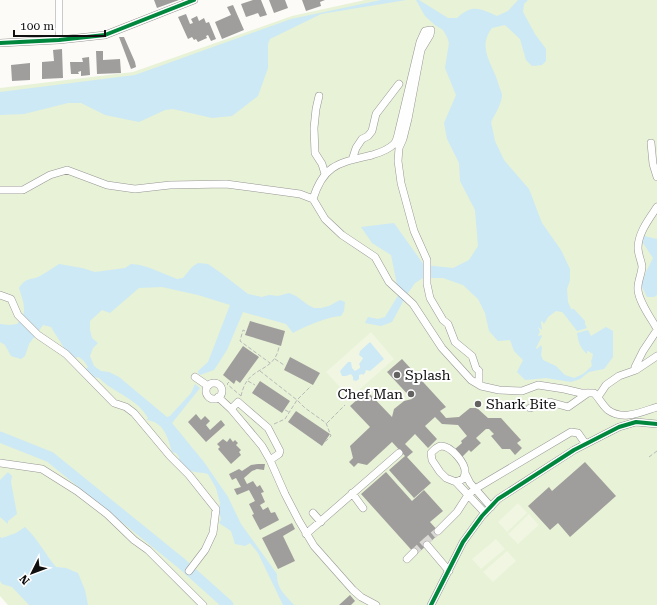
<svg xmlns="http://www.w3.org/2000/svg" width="657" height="605" font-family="'Roboto Serif',serif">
	<rect width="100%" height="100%" fill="#fcfbf7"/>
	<path fill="#e7f2d7" d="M365,0H657V605H8L0,596V88L133,72L292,16Z"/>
	<path fill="#f0f6e1" d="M371,332L394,359L350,398L326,372Z
		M518,503L527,513L507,532L498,522Z
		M529,514L539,525L518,544L508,534Z
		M496,539L505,549L481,569L472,559Z
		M507,551L516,561L493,582L483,572Z"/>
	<path fill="#cde9f6" d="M381,0H406L321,14L270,39L268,44V68L258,96L232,116L212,118L173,109L165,110L139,122L105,115L81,103H68L24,114L0,115V92L135,75L291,19Z
		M416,0H419L448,18H457C472,4 479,8 497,16L508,11L518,0H528L524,4L523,12L535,34L546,49V61L542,65L532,66L526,60L520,39L505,25L492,28C476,49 494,65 499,86C500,89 502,93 502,96C501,105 495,114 491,122L495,141L504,160L529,189L542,223L561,250L570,269V280L567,289L568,302L571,309H574L585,321V324L587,328L577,331L564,314L562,312L556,311L548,317L544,324L542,321L541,322L542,330L538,327L540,332L538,335L539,336L541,335L542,336L536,348L537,349L541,345L542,348L541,355L543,360L556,366L565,375L574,378L583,374L592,366L591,361L592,359L593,354L588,351H587V354C580,348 578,341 577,333L588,330L591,336L606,327L613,331V357L604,369L589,372L580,379L571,382L546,378L525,380L517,372L523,360L514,351L510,340L498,341L489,331L485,313L478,299L463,285L443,278H423L415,283L406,296L392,322L381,326L365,323L368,317L378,319L385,317L399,294L391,255L372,243L361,227L394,223L424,265L453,268L469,260L478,246L475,210L460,181L459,163L447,139L444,123L456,95L445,68L449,43L447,37L443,30L435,25L425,16Z
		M644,236L657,239V295L654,297H647L642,287V283L646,272L653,258L643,243Z
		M198,263L208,264L221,273L248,294L262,297L269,295L278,296L289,293L296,296L308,305L314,308H321L329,306L340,300L345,302L344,311L341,316C330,316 303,327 293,333L286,324L243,312L227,350L214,370L200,375L198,373V371L208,362L230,305L198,295L162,287L139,288L110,313L102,310L90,321V330L92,338L98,343L93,348L90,356L94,366L101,371L109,372L119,377L167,417L170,416L191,393L195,384L200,388L172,423L204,462L228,497L241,524L277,574C276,588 285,595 294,605H283L258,553L250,543L245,546L235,544L231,531L219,523L221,520L219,510L220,503L216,488L208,474C197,471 180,474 179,457L176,453L172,452C168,438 164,422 147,420L148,418C138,399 114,393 99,378L94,377L86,369L88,367L84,361L79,357L74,358L66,351L51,327L43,325L29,344L25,356L21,359L11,356L5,345L0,342V324L10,325L17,324C29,313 23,301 19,288C27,276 31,281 40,276C47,272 53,268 59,264L82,268L95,272L125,268L131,264L140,265L150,268L177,279L183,278L192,267Z
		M370,342L384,359L370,371L366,370L365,373L363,375L362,374L359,375V379L356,381L353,380V377L351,374L346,376H342L340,371L348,362H351L352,368L355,371L360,368V366L359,364L362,360L363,358L359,355L360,351Z
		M8,472L12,476L11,482L17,514L8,521V524L0,517V480Z
		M25,527C38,539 45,554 56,567L66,568L78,573L85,590L88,605H29L12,587L2,584L0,581V537L2,538L16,533Z"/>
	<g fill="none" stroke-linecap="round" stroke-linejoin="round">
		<path stroke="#cde9f6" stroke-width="11" d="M0,437L50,457L181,563L228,605"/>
	</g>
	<path fill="#a09e9c" d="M154,0H179L157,8Z
		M253,0H261L267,15L260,17L258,13L246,17L241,4Z
		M269,0H285L288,8L274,13Z
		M302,0H325L320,2L321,6L306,11Z
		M233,5L244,30L222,39L215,22L231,15L227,7Z
		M186,14L190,24L193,23L191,19L197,16L199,21L204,18L206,23L209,22L216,39L211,41L208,35L206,36L207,38L198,42L196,39L194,40L192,37L188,39L178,17Z
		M119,37H124L135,62L136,67L131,69Z
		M62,49L63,78L42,79V62L54,61L53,50Z
		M96,51H103V60L120,59L121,73L97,74Z
		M89,57L90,75L81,76V71L78,72L79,74H71L70,62H83L82,58Z
		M30,63V80L12,81L11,65Z
		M250,321L285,331L281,346L245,335Z
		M243,346L259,357L240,383L236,380L234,384L223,375Z
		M290,357L320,373L313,385L284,370Z
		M402,359L446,407L440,411L446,418L459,417L470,408H477L488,418H501L521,440L517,443L522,448L515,455L510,449H502L491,436L494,434L489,429H486L476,438L481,443L471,452L469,450L462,457L455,449L462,443L461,441L467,436L458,425L442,424L435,417L425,426L437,439L428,448L415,434L405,444L413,452L407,457L431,483L414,498L389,470L405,456L392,442L367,465L358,463L354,467L349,462L353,458L350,446L370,427L350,406L367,391L392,417L394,409L404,401L412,399L387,372Z
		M260,381L290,401L282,413L252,393Z
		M296,411L330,434L322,446L288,422Z
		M196,414L201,420L205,416L210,421L206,425L210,430L221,420L225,425L206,442L188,422Z
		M230,438L233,442L235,440L238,443L236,445L241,450L239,452L241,455L231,464L218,449L220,447L217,444L223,439L227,442Z
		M585,462L616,496L570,537L558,523L550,530L528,506L549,487L552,491Z
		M258,464H265L264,470L257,469L252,471L244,478L247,484L253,481L257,487L260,485L264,492L261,493L265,502L260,505L263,510L268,507L271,513L275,512L279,520L260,530L252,515L254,514L249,504L255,501L249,490L237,495L234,489L241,487L236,478L232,480L229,474L239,469L242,471L251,465Z
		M386,472L412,501L424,490L443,511L430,522L440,533L416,555L361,494Z
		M292,523L295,529L283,536L295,561L278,569L262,538Z
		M350,595L355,601L351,605H339Z"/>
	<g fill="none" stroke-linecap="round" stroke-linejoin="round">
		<path stroke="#d9d8d4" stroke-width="7" stroke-dasharray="7 3.5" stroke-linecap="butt" d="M425,542L438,531
			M414,552L425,542L427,545"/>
		<g stroke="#969694" stroke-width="8">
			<path id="minor" d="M59,0V40
				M0,43L59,40L105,35L194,0
				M319,96L316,109L314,128L315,153L322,164L325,174
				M651,143L653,164L657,177
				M352,160L356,148L362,139L368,136L372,131L376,114L399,84
				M0,190H23L50,175L67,170L107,185L135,189L170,185L226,184L300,194L313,199L325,219L342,235L375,257L389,282L413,304L442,348L471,380L481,386L499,390L522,391L538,385L564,389L581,393H594C599,398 603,406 608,410C623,421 641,412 657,407
				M313,199C324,164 339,163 372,155C379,153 388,150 394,144C397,141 398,134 399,130L420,42L425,31L431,30L430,35L421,50L408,119L403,139L399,148L398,161L401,183L414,231L427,260V284L430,298L443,320L448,324L455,342L472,356L476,368L479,371V384
				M657,207C649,219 638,233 638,248C638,254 641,260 642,266C642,274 637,282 638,290C639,302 651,318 657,329
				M0,295L11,299L18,315L38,335L66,354L114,403L126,407L134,413L170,456L189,475L216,509L213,533L205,550L189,571
				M635,367L643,351L657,330
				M195,377L208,386
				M206 391a8 8 0 1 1 16 0a8 8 0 1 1-16 0Z
				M218,397L231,409L262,446L270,460L285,494L299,521L314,546L353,590L361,597L376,605
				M598,397L606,385L619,376L636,370L657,356
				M530,408L550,402L568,407L588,393
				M231,409L238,402L268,428L280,451L279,454L270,460
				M0,463L42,469L77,491L107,514L134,540L148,550L203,605
				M465,473L470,483L491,507
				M456,482L463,479C464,477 465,475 465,473C466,463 451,446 441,446C436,447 434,450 431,453L432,460L440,472L446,478L456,482L485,513
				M352,493L363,508
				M313,513L321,522
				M438,531L457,512L468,495L475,489L571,432L578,433L585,443
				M306,534L399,453
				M427,545L449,571
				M407,559L414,552
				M431,605L463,542L482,516L498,499L574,450L619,427L636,422L657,424"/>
		</g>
		<path stroke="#b9b9b8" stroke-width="1" stroke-dasharray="4 2" stroke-linecap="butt" d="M245,331L243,330L240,341L270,363
			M275,359L284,365
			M260,371L297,400L305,408L326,423L331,436L325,442
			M248,381L255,385
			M229,382L227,384L241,396
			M241,396C242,391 244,385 247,381C257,367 275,369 279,347
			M285,410L289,412
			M327,423L345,405
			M274,424L285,419L297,400L311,386
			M649,457L657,451"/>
		<use href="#minor" stroke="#fffefe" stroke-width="7"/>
		<g stroke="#fff" stroke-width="6">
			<path id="cycleway" d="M0,43L59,40L105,35L194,0
				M431,605L463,542L482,516L498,499L574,450L619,427L636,422L657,424"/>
		</g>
		<use href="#cycleway" stroke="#00873e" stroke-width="4"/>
	</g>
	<g fill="#636261" stroke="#fff" stroke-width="1.5">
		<circle cx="397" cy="375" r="4"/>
		<circle cx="411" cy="394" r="4"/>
		<circle cx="478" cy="404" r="4"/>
	</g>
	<g text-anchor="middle" stroke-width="4" stroke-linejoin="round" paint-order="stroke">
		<g font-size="14" fill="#101010" stroke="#fff" text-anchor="start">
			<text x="405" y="380">Splash</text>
			<text x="403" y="399" text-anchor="end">Chef Man</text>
			<text x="486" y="409">Shark Bite</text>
		</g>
	</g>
	<g transform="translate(32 573) rotate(228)" stroke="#ffffff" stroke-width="3" paint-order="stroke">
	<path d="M0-3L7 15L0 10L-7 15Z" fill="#101010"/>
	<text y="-6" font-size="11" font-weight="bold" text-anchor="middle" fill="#101010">N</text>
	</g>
	<path d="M14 30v6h91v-6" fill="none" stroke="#101010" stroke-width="2"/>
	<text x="20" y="30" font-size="12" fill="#101010" stroke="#ffffff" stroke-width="3" paint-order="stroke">100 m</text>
</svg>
